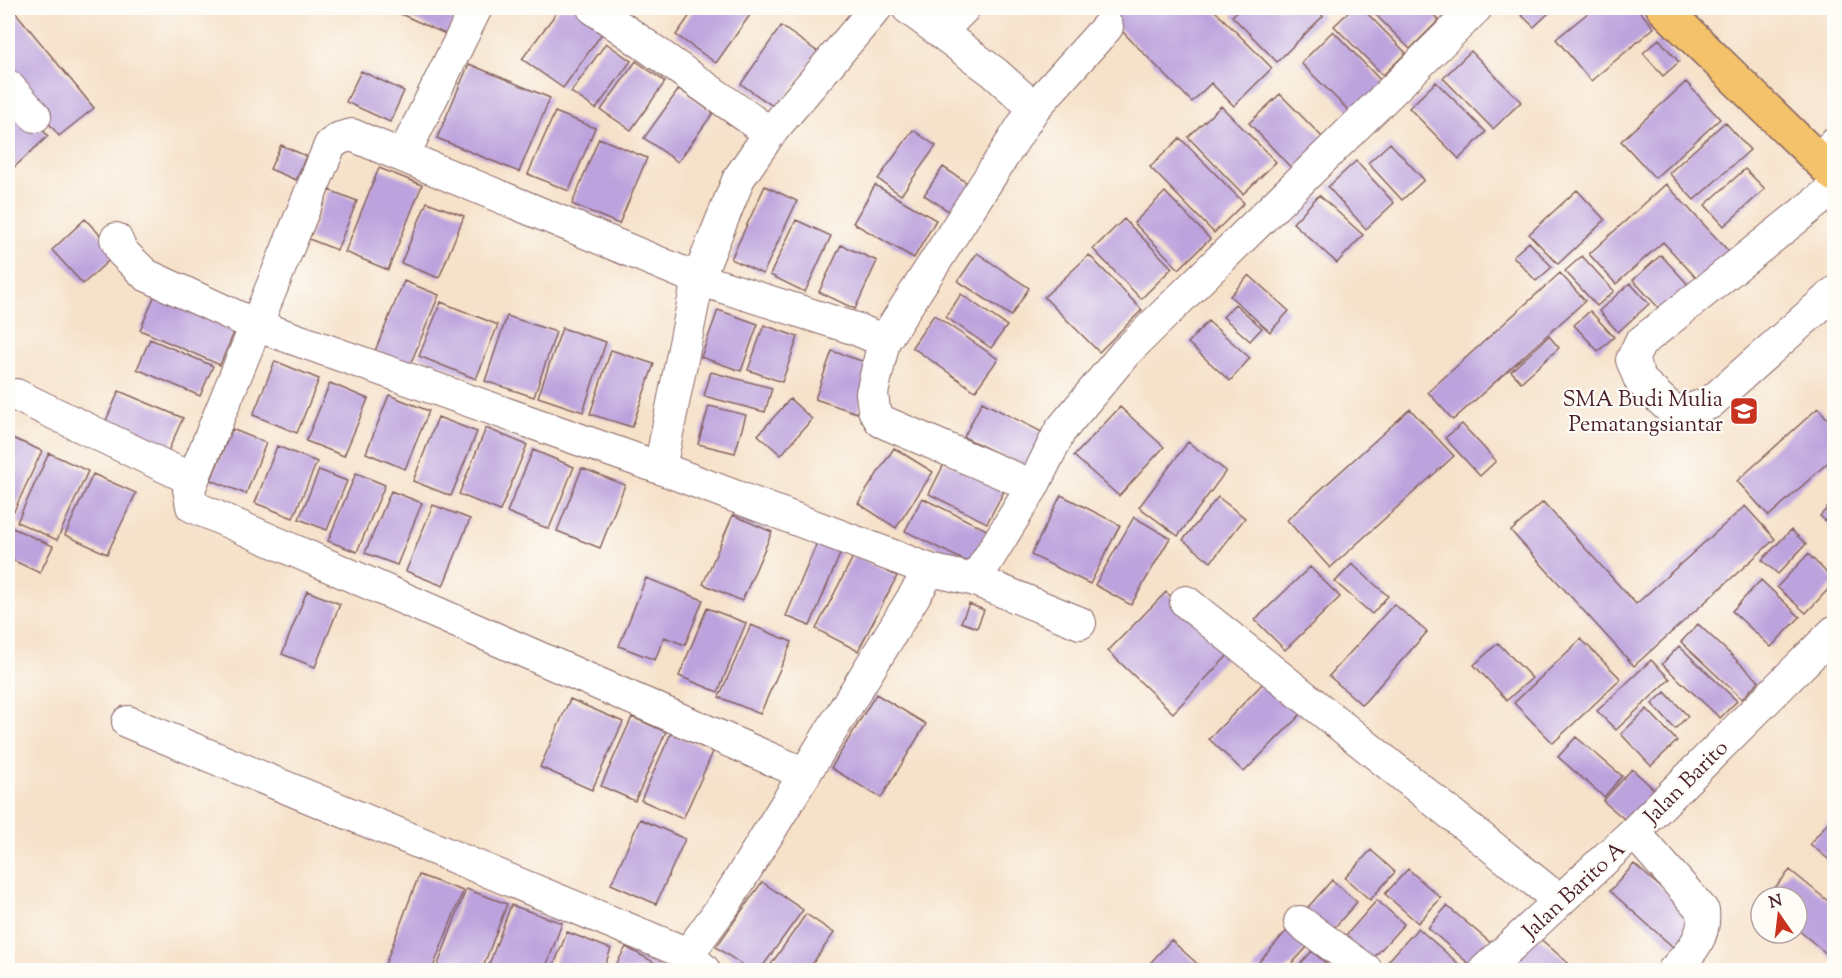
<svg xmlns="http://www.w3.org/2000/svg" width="1842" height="978" font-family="'Sorts Mill Goudy',serif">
	<rect width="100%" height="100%" fill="#fdfcf7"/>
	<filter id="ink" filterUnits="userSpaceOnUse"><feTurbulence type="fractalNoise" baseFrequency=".0167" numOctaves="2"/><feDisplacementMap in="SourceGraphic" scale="12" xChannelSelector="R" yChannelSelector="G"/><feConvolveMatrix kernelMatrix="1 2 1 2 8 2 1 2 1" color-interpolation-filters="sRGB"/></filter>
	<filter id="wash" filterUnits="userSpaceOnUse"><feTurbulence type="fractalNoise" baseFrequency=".008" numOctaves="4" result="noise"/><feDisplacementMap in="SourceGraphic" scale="24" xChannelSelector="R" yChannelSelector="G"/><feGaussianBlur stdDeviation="1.35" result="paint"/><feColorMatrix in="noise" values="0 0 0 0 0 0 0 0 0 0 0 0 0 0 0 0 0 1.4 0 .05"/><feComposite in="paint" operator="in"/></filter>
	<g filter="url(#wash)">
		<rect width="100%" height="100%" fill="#f6e1c9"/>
		<g id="blocks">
			<path fill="#bda3dd" d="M8,8H12L94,108L59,136L8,72Z
				M387,8H460L448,35Z
				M560,8H576L606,28L563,88L522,59Z
				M695,8H755L716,63L676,35Z
				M1099,8H1212L1272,68L1234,106L1211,83L1192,102Z
				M1241,8H1314L1323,16L1277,62L1232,16Z
				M1353,8H1362L1406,53L1383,75L1334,26Z
				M1369,8H1426L1439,20L1410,49Z
				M1433,8H1458L1446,20Z
				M1514,8H1554L1534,27Z
				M1594,8H1637L1654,28L1591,81L1556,39Z
				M781,26L818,52L777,109L741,84Z
				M1333,31L1386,86L1355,117L1301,63Z
				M1659,39L1679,62L1663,76L1643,53Z
				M606,43L631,61L596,109L571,92Z
				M1471,51L1521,102L1493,129L1443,78Z
				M636,61L665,82L631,130L601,110Z
				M469,64L550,98L519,172L437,138Z
				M361,71L404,91L390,122L346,102Z
				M1436,82L1486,132L1459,159L1409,108Z
				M1686,82L1720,119L1655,178L1621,141Z
				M679,89L713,113L678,162L644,138Z
				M1280,94L1325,140L1294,171L1249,123Z
				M20,105L48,136L8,173V116Z
				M1221,106L1276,162L1243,194L1188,137Z
				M555,112L595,128L569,191L528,174Z
				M1725,122L1750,150L1694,200L1669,173Z
				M913,130L936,146L901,195L878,179Z
				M599,138L647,158L619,224L572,204Z
				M1180,138L1244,203L1214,233L1150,167Z
				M1390,143L1424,180L1402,200L1368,163Z
				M281,145L306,156L296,180L270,169Z
				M1356,161L1394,203L1366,229L1328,187Z
				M943,167L975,188L956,216L924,195Z
				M379,168L422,185L388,270L345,252Z
				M1745,169L1765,189L1724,226L1705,205Z
				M1666,184L1733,256L1702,284L1663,242L1616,284L1589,254Z
				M875,185L936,220L914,258L853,223Z
				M765,186L797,201L763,274L731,259Z
				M329,190L357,201L337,250L309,239Z
				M1577,190L1605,220L1558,264L1529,234Z
				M1165,192L1210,239L1179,269L1134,223Z
				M1319,195L1363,235L1337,263L1293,223Z
				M427,202L464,216L439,278L401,263Z
				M85,219L117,253L83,284L52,250Z
				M1124,219L1172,268L1141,299L1093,249Z
				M796,220L831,236L805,292L770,275Z
				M1529,242L1552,267L1536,281L1513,256Z
				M841,245L877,261L855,309L819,292Z
				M977,253L1029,288L1011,316L958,281Z
				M1089,255L1142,310L1099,352L1044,297Z
				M1661,255L1694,291L1666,316L1633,280Z
				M1582,256L1614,291L1597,306L1565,271Z
				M1560,273L1585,301L1453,420L1428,392Z
				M1249,275L1289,311L1270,332L1230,296Z
				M404,281L439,295L410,365L375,351Z
				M1630,283L1649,304L1618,332L1599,311Z
				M961,294L1007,326L991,348L946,317Z
				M155,295L235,330L220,365L140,330Z
				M441,302L498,325L476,379L419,356Z
				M1235,304L1262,328L1250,341L1223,317Z
				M718,310L758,324L741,371L701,357Z
				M1590,311L1614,337L1598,351L1574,325Z
				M934,315L998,359L975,391L912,347Z
				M507,316L556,332L534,397L485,381Z
				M1208,321L1250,358L1230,381L1188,343Z
				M764,325L798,337L782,382L748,370Z
				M562,328L606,342L583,412L538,397Z
				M1549,336L1559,348L1521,382L1511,371Z
				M150,339L213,366L200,396L137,369Z
				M611,350L654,364L632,427L590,414Z
				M832,351L874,365L857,413L815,399Z
				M275,361L319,379L297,433L253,415Z
				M711,372L772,388L765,412L704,396Z
				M330,383L368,399L344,456L306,441Z
				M119,391L183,418L164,460L101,432Z
				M389,395L429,411L405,469L366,453Z
				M790,399L812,419L781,455L758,435Z
				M982,402L1044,433L1027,468L964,437Z
				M709,406L746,415L735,453L698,444Z
				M1120,407L1164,447L1119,496L1074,456Z
				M1818,408L1834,426V457L1769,516L1737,481Z
				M1410,409L1454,456L1330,568L1287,520Z
				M438,417L477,432L451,496L413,481Z
				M1462,424L1496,461L1480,476L1445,438Z
				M486,428L527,445L500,511L459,494Z
				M232,429L266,443L246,494L211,480Z
				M8,436L42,451L14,511L8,508Z
				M1188,442L1226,471L1178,536L1139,507Z
				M277,446L317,462L293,518L255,503Z
				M894,448L933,472L896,528L858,503Z
				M533,450L574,467L549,529L507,512Z
				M49,453L88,471L57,540L17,522Z
				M945,462L1004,491L987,523L929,494Z
				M582,468L625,485L600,548L557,531Z
				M319,470L347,481L327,530L299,519Z
				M356,473L385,485L357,552L328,541Z
				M93,474L136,493L107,554L65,535Z
				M391,491L422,503L397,565L365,553Z
				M1061,495L1120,525L1090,584L1031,555Z
				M1218,497L1245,518L1211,562L1183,540Z
				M922,498L987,530L971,564L905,531Z
				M1834,501V529L1820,516Z
				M1543,502L1636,604L1745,506L1775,539L1634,666L1511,531Z
				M433,505L470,519L443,586L406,571Z
				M733,515L772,532L742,601L703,584Z
				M1134,517L1170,538L1131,605L1095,585Z
				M8,526L53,546L40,573L8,558Z
				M1791,530L1806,544L1778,574L1762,560Z
				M817,543L841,552L810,626L786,616Z
				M1808,554L1834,580V583L1806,613L1777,587Z
				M854,555L897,576L858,651L816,629Z
				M1352,564L1388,596L1372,614L1335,582Z
				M1310,567L1340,597L1285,650L1255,620Z
				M646,578L703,600L685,645L664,637L655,660L619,646Z
				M1761,580L1800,617L1771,647L1732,611Z
				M307,591L340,604L315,667L282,654Z
				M1166,592L1230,653L1173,713L1108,651Z
				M969,604L984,610L977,628L961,622Z
				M1394,604L1427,632L1362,705L1329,676Z
				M707,608L746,623L718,692L679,676Z
				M1698,624L1759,681L1742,699L1681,642Z
				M751,625L792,642L760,714L719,697Z
				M1581,639L1621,679L1553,743L1514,703Z
				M1498,643L1532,678L1507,700L1474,665Z
				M1679,646L1737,701L1720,718L1662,664Z
				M1651,660L1670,679L1616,730L1597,711Z
				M1270,676L1305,710L1244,772L1209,739Z
				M1665,692L1688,716L1675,729L1652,704Z
				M876,694L926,724L881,798L831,768Z
				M570,699L623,722L592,790L540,767Z
				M1647,709L1677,741L1651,766L1621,734Z
				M632,717L666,732L635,801L601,786Z
				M671,733L713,752L683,819L641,800Z
				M1576,737L1622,776L1604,797L1558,757Z
				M1632,769L1656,791L1628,822L1603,801Z
				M1834,815V864L1810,844Z
				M640,819L685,839L656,904L611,884Z
				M1371,850L1395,872L1370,900L1345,878Z
				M1634,864L1697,919L1673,947L1610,891Z
				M1408,869L1441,898L1418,923L1385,894Z
				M1790,870L1834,906V960L1797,929V897H1767Z
				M419,875L463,891L432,970H383Z
				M1332,880L1357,902L1327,936L1302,914Z
				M762,882L803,910L760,970H750L716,947Z
				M466,889L507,904L482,970H436Z
				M1377,900L1404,924L1369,963L1342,940Z
				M511,905L562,923L545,970H487Z
				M1447,906L1499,950L1476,970L1428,928Z
				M806,914L834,933L808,970H767Z
				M1290,927L1310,944L1286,970H1252Z
				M1418,928L1460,965L1455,970H1384L1382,968Z
				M567,932L611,949L603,970H552Z
				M1536,935L1576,970H1504Z
				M1171,940L1203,969L1202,970H1144Z
				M626,947L661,966L659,970H613Z
				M1312,951L1330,967L1327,970H1295Z"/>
		</g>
	</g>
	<g filter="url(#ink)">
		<use href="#blocks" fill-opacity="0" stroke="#866362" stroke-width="1.5"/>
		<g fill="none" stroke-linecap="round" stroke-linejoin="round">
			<g stroke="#866362" stroke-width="34">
				<path id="minor" d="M593,8L770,133
					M908,8L995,73L1034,108
					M941,31L964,8
					M8,86L35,116
					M403,156L476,8
					M1818,159L1834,144
					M1834,188L1640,343L1632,360L1640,380L1673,411L1692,409L1710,403L1834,293
					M116,239L122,252L146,275L255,325L660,468L930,570L975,580L1033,486L1060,431L1125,353L1476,8
					M884,341L872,393L874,410L881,421L1033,486
					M16,395L193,480
					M660,468L698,279L739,178L770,133L876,8
					M975,580L1080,623
					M1186,602L1560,901
					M128,722L688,954
					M805,774L192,506L189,489L330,145L340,138L352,135L698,279L856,329L884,341L1034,108L1107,27
					M1300,922L1366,970
					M704,970L688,954L726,902L930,570
					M1485,970L1634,832
					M1674,970C1691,952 1706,937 1703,911L1634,832L1834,632"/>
			</g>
			<g stroke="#866362" stroke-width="36">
				<path id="major" d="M1663,8L1834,175"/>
			</g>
			<use href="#minor" stroke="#fff" stroke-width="32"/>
			<use href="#major" stroke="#f3c26a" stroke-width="33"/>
		</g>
	</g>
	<defs>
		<g id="school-square" transform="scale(1.5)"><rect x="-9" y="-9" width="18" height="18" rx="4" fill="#c8321e" stroke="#fdfcf7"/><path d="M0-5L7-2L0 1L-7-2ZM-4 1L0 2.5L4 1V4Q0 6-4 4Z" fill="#fff"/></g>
	</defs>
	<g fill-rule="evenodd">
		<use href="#school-square" x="1744" y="411"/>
	</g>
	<g text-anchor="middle" stroke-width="4.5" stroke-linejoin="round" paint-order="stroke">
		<g font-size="22" fill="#4a1f2b" stroke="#fdfcf7" text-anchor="end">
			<text x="1723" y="406">SMA Budi Mulia<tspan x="1723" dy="25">Pematangsiantar</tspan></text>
		</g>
		<g font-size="22" fill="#4a1f2b" stroke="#fdfcf7">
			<text transform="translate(1685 781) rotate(-45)" y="8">Jalan Barito</text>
			<text transform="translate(1573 889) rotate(-43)" y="8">Jalan Barito A</text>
		</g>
	</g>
	<rect width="1842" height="978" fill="none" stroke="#fdfcf7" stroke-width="30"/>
	<g transform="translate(1779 915) rotate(346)"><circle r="28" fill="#fdfcf7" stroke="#b5a4a5" stroke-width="1.5"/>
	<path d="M0-4.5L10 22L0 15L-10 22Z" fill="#c8321e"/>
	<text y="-9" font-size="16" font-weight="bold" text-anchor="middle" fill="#4a1f2b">N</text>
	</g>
</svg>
